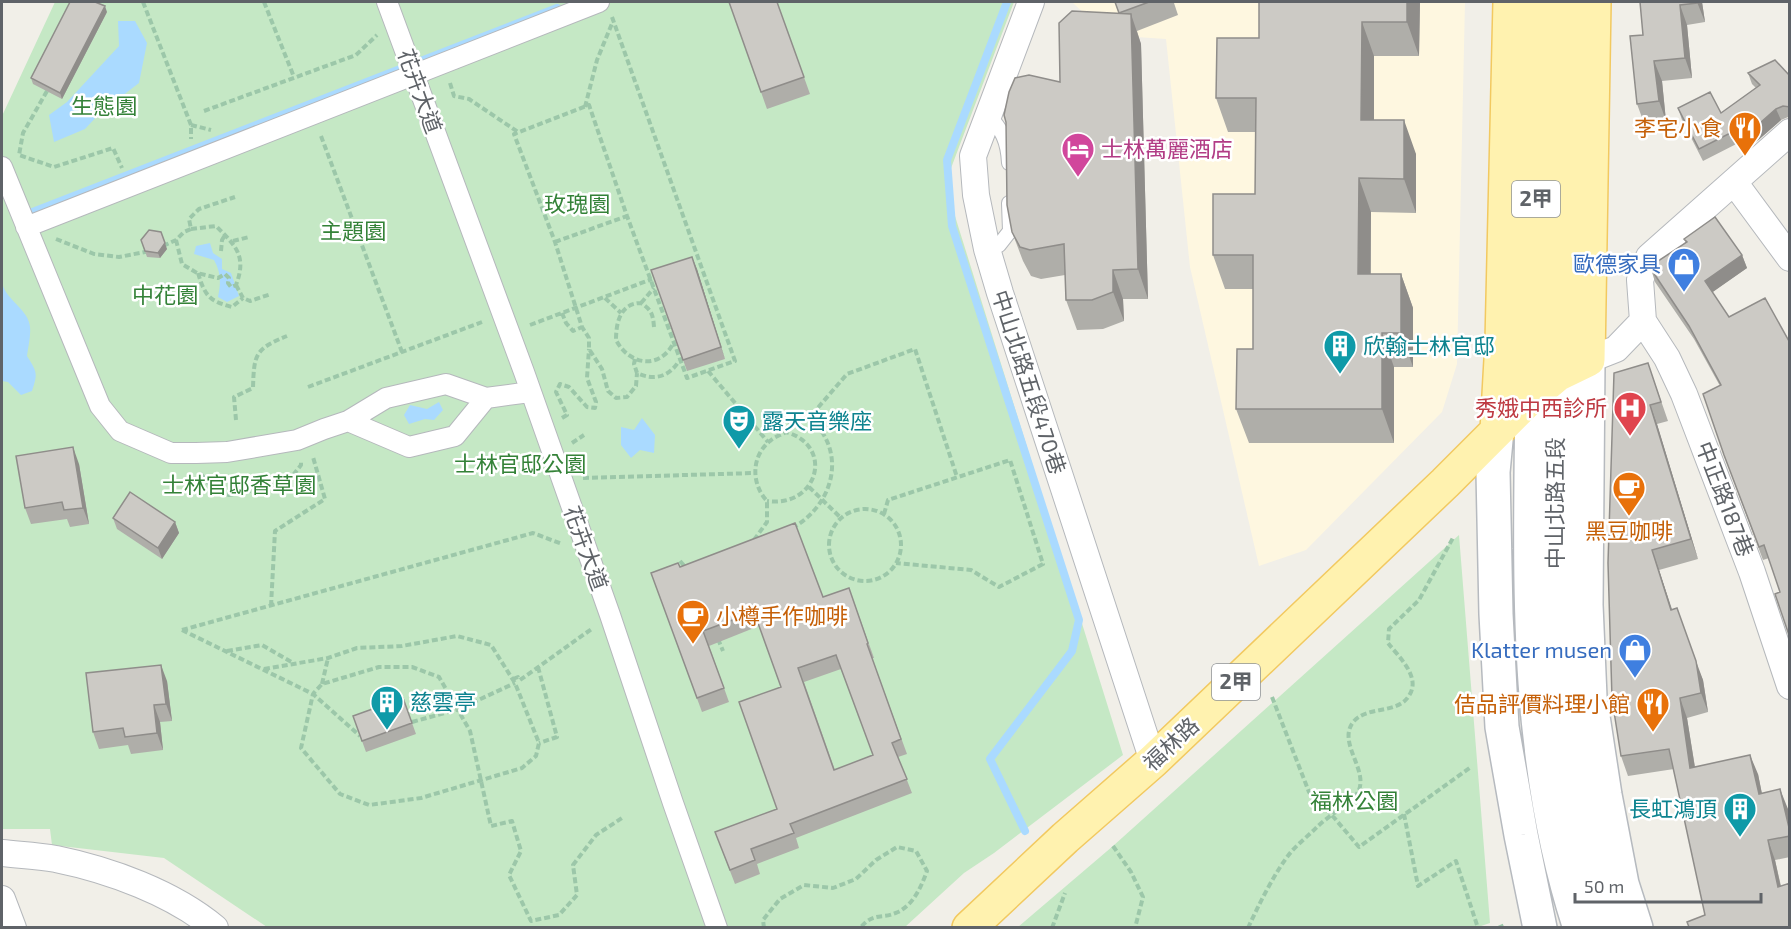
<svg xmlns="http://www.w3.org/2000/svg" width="1791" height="929" font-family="'Exo 2','Noto Sans TC',sans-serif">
	<rect width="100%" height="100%" fill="#f1efe8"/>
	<path fill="#fef7e0" d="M1072,2H1465L1457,364L1442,412L1306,550L1259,566L1190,267L1166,39L1107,35Z"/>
	<path fill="#c5e8c5" d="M55,2H1014L945,184L1123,755L994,853L964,873L905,927H267L164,858L52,845L50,829H2V116Z
		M1459,535L1490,923L1475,928L1018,927L1113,846Z"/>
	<path fill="#aadaff" d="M118,21H135L147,43L139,83L100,113L85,129L54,142L49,115L67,102L119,46Z
		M210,243L213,253L222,259V269L231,273L239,296L227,302L218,297C221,283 221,272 214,260L194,254L196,246Z
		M2,283C6,300 29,310 30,327C31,336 28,347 27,356C37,372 38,373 32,391L21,395L8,382L2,381Z
		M439,402L443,410L434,420L425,419L409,424L404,415L410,405L427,409Z
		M642,418L655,435L654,453L640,450L631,458L621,445V427L634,430Z"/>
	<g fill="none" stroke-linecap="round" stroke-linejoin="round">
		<path stroke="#aadaff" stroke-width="8" d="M1007,2L947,160L952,226L1079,620L1072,651L990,759L1025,831
			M30,213L557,8"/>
		<g stroke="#b5b8bc" stroke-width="16">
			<path id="service" d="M988,114C1002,130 1008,141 1009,163
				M987,249L999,245L1010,231L1009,203"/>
		</g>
		<g stroke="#b5b8bc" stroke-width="22">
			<path id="pedestrian" d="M387,2L524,372L610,615L673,803L717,928
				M2,167L100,406L120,431L171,453H196L227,452L297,440L324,429L348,421L386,398L446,384L486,398L530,392
				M26,227L599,2
				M348,421L409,447L455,436L486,398"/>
		</g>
		<g stroke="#b5b8bc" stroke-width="28">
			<path id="minor" d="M1031,2L973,156L976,195L987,249L1000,293L1153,761
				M1734,182L1790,258
				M1643,321L1667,358L1684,394L1752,572L1790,686
				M1588,360L1616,349L1643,321L1640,280L1649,257L1790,132
				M2,853C20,855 38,856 56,859C110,870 173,893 215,928
				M2,899L13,928"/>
		</g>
		<g stroke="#b6babf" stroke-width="36">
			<path id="secondary" d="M1588,360L1586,605L1590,697L1605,795L1622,884L1636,928
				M1557,375L1555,404V607L1559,698L1572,796L1593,887L1606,928
				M1532,396C1530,574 1523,756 1580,928
				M1497,430L1493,472L1496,614L1502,727L1521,835L1540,928"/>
		</g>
		<g stroke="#f2c960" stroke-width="36">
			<path id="primary" d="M1557,375L1564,2
				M1532,396L1539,2
				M1497,430L1502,342L1510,2
				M969,928L1065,838L1153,761L1445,483L1532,396L1557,375L1588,360L1594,2"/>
		</g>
		<path stroke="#9cc7a9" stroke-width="4" stroke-dasharray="6 3" stroke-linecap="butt" d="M143,2L191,125V139
			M264,2L294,77
			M612,17L735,361L687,378L627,216L589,105L514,134L555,242L582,327L589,338V349L602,369L608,391L616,398L627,397L636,386L637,373
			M450,83L454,96L469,99L518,132
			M47,91L23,133L19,155L54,167L113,148L122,168
			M585,107L597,60L613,21
			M204,111L356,55L377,35
			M191,125L211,130
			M321,136L402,352
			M191,229L216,226C236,246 247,256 236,285
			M56,239L94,254L119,257L150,251
			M176,240L182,264L197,273L218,278L225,274L229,278L228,283L231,287L236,285
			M233,241L249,237
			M555,242L627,216
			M163,246L176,240L184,232L191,229L189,219L199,209L235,197
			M221,251L222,240L225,235
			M198,273C205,296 209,301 232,307L243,298
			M236,285L243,298L250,301L271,294
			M605,298L621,313
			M641,303L654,288
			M562,313L566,323L573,331L582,327
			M530,325L652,279
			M654,327C653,315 652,310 641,303C620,303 616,323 616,340C629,365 659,370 673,344
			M635,359L634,364L637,373C654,381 669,377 679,361
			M708,371L768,442
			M308,387L482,322
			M562,418L567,415L556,392L560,384L569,387L587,407L595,408L596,402L587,378L589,349
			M236,420L234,397L253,388C254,354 255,349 287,336
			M786,432V425L809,418L847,374L915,349L957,477
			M572,443L584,435
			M200,473L214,490L229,495L249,491H267L286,484L301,465V462
			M583,478L755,473
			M809,487L841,518
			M829 545a36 36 0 1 1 72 0a36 36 0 1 1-72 0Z
			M884,514L888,500L1010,460L1043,564L999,587L971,570L896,563
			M792,528C826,510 845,467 822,432C818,427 813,422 809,418
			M754,540L767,522V501C751,484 751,456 770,441C774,437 781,435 786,432C835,446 818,508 767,501
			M680,561L687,569
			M271,606L275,531L325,499L313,457
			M182,630L533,533L562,544
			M182,630L313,694L360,736
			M718,639L723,651
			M227,651L262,645L295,664
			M538,667L557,737L539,743
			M264,669L328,658L357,648L402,646L457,636L491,645L515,683L539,743L536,756L522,768L421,798L369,805L340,794L301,748L313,694L322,684L379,667H412L439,677L470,731L491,826L512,821L521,851L509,875L531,921L559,915L577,895L573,865L596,835L622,818
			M513,679L518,677L520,680L593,628
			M322,684L328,658
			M1272,697L1309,792L1331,814L1359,847L1471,767
			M412,722L459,709L515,683
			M1404,814L1418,886L1456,861L1478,928
			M1113,846L1131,872L1143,897L1135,928
			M764,928L763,920L780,899L804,885L833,888L856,879L876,860L897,847L916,851L927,871C921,887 914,904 898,912C881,920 875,911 860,928
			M1052,928L1065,893
			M1248,928C1258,906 1276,870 1291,852C1299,843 1309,835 1317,827C1328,816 1348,805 1356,795C1373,773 1335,743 1354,721C1369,705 1399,715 1410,694C1420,676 1399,657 1388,643L1389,629L1419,600L1454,536
			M1498,928L1505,925"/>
		<use href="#service" stroke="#fff" stroke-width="14"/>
		<use href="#pedestrian" stroke="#fff" stroke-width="20"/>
		<use href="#minor" stroke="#fff" stroke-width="26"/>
		<use href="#secondary" stroke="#fff" stroke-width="33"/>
		<use href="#primary" stroke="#fff2af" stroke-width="33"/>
	</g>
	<path fill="#afaea9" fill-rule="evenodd" d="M729,2H777L810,94L767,109Z
		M1115,2H1178L1174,3L1178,15L1137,31L1141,44L1148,299H1123L1124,321L1103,329L1077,330L1066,300L1065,275L1041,279L1031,276L1023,261L1012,232L1119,14Z
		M1259,2H1420L1419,56H1374V120L1416,154V213L1371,212V274H1401L1413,308V367H1394V443H1249L1236,409L1253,349V289H1225L1213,255L1255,194L1256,132H1228L1216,98L1259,38Z
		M1640,2H1702L1705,22L1687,25L1692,78L1662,81L1666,121L1644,123L1637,104L1643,35Z
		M107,12L62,99L33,84L31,78Z
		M1748,73L1790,76V118L1788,117L1781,120L1756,142L1752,136L1703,161L1682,120L1678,108L1721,113L1756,88L1752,84Z
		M1684,239L1742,255L1747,268L1712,292L1780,592L1769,558L1763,560L1724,455L1720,386L1694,339L1655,282L1651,269L1686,243Z
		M141,240L167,249L160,258L147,257Z
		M697,269L725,359L687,371L651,270Z
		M1648,363L1668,421L1657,424L1698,559L1659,570L1672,609L1703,680L1708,712L1687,718L1695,767L1758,774L1762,794L1788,809L1790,818V857L1775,860L1781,886L1705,915L1674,769L1628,776L1621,756Z
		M79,464L89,524L70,527L67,519L31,524L25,508Z
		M113,518L175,522L179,533L162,559L117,529Z
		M651,573L823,597L849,588L874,658H872L907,754L898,757L912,793L796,838L799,848L757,864L760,874L735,884L715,832L777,809L781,687L759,626L709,646L729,702L702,712ZM841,669L873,755L835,770L804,682Z
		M167,681L172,721L160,722L163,750L131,754L128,745L99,749L93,732Z
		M403,698L416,734L366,752L353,716Z"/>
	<path fill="#8f8d8a" d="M1407,2H1420L1419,56L1407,22Z
		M1697,2H1702L1705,22Z
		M1680,5L1687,25L1692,78L1685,58Z
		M105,6L107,12L62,99L60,93Z
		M1131,14L1141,44L1148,299L1138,269Z
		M1362,22L1374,56V153L1361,120Z
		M1654,61L1662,81L1666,121L1659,101Z
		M1776,109L1781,120L1756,142L1752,130Z
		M1404,120L1416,154V213L1404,179Z
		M1359,178L1371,212L1370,308L1358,274Z
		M165,243L167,249L160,258L158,253Z
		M1742,255L1747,268L1710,294L1705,281Z
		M692,257L697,269L725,359L721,347Z
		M1113,270L1123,299L1124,321L1113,292Z
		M1401,274L1413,308V367L1401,333Z
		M1382,333L1394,367V443L1382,409Z
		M1650,405L1657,424L1698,559L1691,539Z
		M73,447L79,464L89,524L83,508Z
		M175,522L179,533L162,559L158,548Z
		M1652,550L1659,570L1678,629L1671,610Z
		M1696,661L1703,680L1708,712L1701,693Z
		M161,665L167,681L172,721L166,704Z
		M1680,698L1687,718L1698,787L1690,768Z
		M154,705L160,722L163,750L157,733Z
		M1750,755L1758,774L1766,814L1759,794Z
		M1780,789L1788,809L1790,818V832Z
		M1768,840L1775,860L1785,907L1778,887Z"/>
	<path fill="#cccac5" stroke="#8f8d8a" stroke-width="1.5" fill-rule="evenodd" d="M70,2H95L105,6L60,93L31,78Z
		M729,2H777L804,77L761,92Z
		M1115,2H1149L1119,13Z
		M1259,2H1407V22H1362L1361,120H1404V179L1359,178L1358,274H1401V333H1382V409H1236L1237,349H1253V255H1213V194H1255L1256,98H1216L1217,38H1259Z
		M1640,2H1697L1698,3L1680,5L1685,58L1654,61L1659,101L1637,104L1630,36L1643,35Z
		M1072,11L1131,14L1138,269L1113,270V292L1092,300H1066L1064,244L1030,250L1020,247L1012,232L1007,205L1006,122L1004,115L1009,92L1015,78L1029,75L1060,82L1059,23Z
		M1775,60L1790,76V107L1783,106L1776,109L1752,130L1748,124L1699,149L1678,108L1710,92L1721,113L1760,85L1748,73Z
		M1715,217L1742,255L1705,281L1729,317L1765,298L1790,343V638L1775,594L1780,592L1764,545L1759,547L1724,455L1703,394L1721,385L1689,326L1651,269L1652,265L1687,242L1684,239Z
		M149,230L161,232L165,243L158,253L145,251L141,240Z
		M692,257L721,347L683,360L651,270Z
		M1648,363L1661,402L1650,405L1691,539L1652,550L1671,610L1677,608L1696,661L1701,693L1680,698L1690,768L1750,755L1759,794L1780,789L1790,832V836L1768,840L1778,887L1790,883V927H1689L1687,922L1705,915L1669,749L1621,756L1612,699L1608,563L1614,373Z
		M73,447L83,508L64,510L62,502L25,508L16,456Z
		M130,492L175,522L158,548L113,518Z
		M795,523L823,597L849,588L868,643L867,644L901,739L892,743L907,779L790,824L794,833L751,849L755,860L730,870L715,832L777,809L739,702L781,687L754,612L703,631L724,688L697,698L651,573L678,563L680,567ZM836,655L873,755L834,770L798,668Z
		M161,665L166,704L154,705L157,733L125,737L123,728L93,732L86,673Z
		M403,698L412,723L362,741L353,716Z"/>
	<defs>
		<g id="restaurant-pin" transform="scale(1.725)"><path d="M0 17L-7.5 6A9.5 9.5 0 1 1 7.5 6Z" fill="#e8710a" stroke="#fff"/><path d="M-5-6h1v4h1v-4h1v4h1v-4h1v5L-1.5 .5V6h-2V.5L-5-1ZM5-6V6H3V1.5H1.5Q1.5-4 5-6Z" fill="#fff"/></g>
		<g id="hotel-pin" transform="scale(1.725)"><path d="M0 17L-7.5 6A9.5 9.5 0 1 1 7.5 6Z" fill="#d1479c" stroke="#fff"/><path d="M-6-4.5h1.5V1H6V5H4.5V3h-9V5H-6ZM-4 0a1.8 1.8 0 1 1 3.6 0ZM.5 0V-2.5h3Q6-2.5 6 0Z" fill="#fff"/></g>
		<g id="shop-pin" transform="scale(1.725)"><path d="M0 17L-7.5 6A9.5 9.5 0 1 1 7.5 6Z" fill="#3f7fe0" stroke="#fff"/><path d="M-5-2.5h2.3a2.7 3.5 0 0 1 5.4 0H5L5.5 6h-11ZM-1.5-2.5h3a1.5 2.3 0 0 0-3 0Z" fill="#fff"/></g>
		<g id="building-pin" transform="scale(1.725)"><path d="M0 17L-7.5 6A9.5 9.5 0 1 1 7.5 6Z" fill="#0f9aa8" stroke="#fff"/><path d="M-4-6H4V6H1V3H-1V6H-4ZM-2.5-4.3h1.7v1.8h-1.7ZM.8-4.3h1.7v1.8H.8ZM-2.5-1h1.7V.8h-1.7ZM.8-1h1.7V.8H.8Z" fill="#fff"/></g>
		<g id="hospital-pin" transform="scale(1.725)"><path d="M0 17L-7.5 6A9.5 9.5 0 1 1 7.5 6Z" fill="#e0444e" stroke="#fff"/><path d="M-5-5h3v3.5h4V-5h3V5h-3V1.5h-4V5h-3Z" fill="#fff"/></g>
		<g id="theatre-pin" transform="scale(1.725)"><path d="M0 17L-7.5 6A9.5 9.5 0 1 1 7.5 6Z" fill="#0f9aa8" stroke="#fff"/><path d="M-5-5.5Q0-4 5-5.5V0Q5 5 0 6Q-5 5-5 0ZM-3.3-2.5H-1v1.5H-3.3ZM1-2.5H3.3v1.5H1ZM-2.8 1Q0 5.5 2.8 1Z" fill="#fff"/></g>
		<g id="cafe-pin" transform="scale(1.725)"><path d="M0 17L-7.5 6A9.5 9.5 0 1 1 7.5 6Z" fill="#e8710a" stroke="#fff"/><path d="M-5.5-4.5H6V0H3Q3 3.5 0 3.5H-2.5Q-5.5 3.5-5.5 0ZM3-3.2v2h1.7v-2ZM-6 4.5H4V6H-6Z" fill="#fff"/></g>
	</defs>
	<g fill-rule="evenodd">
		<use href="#restaurant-pin" x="1745" y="128"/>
		<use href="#hotel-pin" x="1078" y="149"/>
		<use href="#shop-pin" x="1684" y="264"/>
		<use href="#building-pin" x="1340" y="346"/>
		<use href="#hospital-pin" x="1630" y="408"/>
		<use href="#theatre-pin" x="739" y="421"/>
		<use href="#cafe-pin" x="1629" y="488"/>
		<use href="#cafe-pin" x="693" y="616"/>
		<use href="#shop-pin" x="1635" y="650"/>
		<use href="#building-pin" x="387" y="702"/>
		<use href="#restaurant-pin" x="1653" y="704"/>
		<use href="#building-pin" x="1740" y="809"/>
	</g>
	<g text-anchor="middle" stroke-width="5" stroke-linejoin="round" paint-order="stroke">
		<g fill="#fff" stroke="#8f9295" stroke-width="1.5">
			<rect x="1512" y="181" width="48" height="36" rx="4.5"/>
			<rect x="1212" y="664" width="48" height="36" rx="4.5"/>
		</g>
		<g font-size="21" font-weight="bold" fill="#5f6368">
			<text x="1536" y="206">2甲</text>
			<text x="1236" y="689">2甲</text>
		</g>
		<g font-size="22" fill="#5f6368" stroke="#fff">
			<text transform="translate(420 91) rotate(70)" y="8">花卉大道</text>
			<text transform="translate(1029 382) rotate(72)" y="8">中山北路五段470巷</text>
			<text transform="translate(1725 499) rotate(69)" y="8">中正路187巷</text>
			<text transform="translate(1555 503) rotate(-90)" y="8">中山北路五段</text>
			<text transform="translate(586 548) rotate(70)" y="8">花卉大道</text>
			<text transform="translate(1171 744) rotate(-43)" y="8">福林路</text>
		</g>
		<g font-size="22" fill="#348238" stroke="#fff">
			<text x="104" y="114">生態園</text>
			<text x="577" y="212">玫瑰園</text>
			<text x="353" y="239">主題園</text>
			<text x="165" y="303">中花園</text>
			<text x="520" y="472">士林官邸公園</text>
			<text x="239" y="493">士林官邸香草園</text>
			<text x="1354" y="809">福林公園</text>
		</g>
		<g font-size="22" fill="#c56008" stroke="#fff" text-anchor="end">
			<text x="1722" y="136">李宅小食</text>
			<text x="1629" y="539" text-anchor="middle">黑豆咖啡</text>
			<text x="716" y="624" text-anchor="start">小樽手作咖啡</text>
			<text x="1630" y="712">佶品評價料理小館</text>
		</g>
		<g font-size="22" fill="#b23c85" stroke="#fff" text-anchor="start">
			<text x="1101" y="157">士林萬麗酒店</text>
		</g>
		<g font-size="22" fill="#366cbe" stroke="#fff" text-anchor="end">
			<text x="1661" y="272">歐德家具</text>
			<text x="1612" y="658">Klatter musen</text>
		</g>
		<g font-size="22" fill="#0d838f" stroke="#fff" text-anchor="start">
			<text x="1363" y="354">欣翰士林官邸</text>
			<text x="762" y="429">露天音樂座</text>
			<text x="410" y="710">慈雲亭</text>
			<text x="1717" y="817" text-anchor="end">長虹鴻頂</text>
		</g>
		<g font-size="22" fill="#be3a42" stroke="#fff" text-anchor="end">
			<text x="1607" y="416">秀娥中西診所</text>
		</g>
	</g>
	<rect width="1791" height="929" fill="none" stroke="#5f6368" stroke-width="6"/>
	<path d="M1575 893v9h186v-9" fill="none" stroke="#5f6368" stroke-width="3"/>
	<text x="1584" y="893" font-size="18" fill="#5f6368" stroke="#ffffff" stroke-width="4.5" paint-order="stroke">50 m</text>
</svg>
